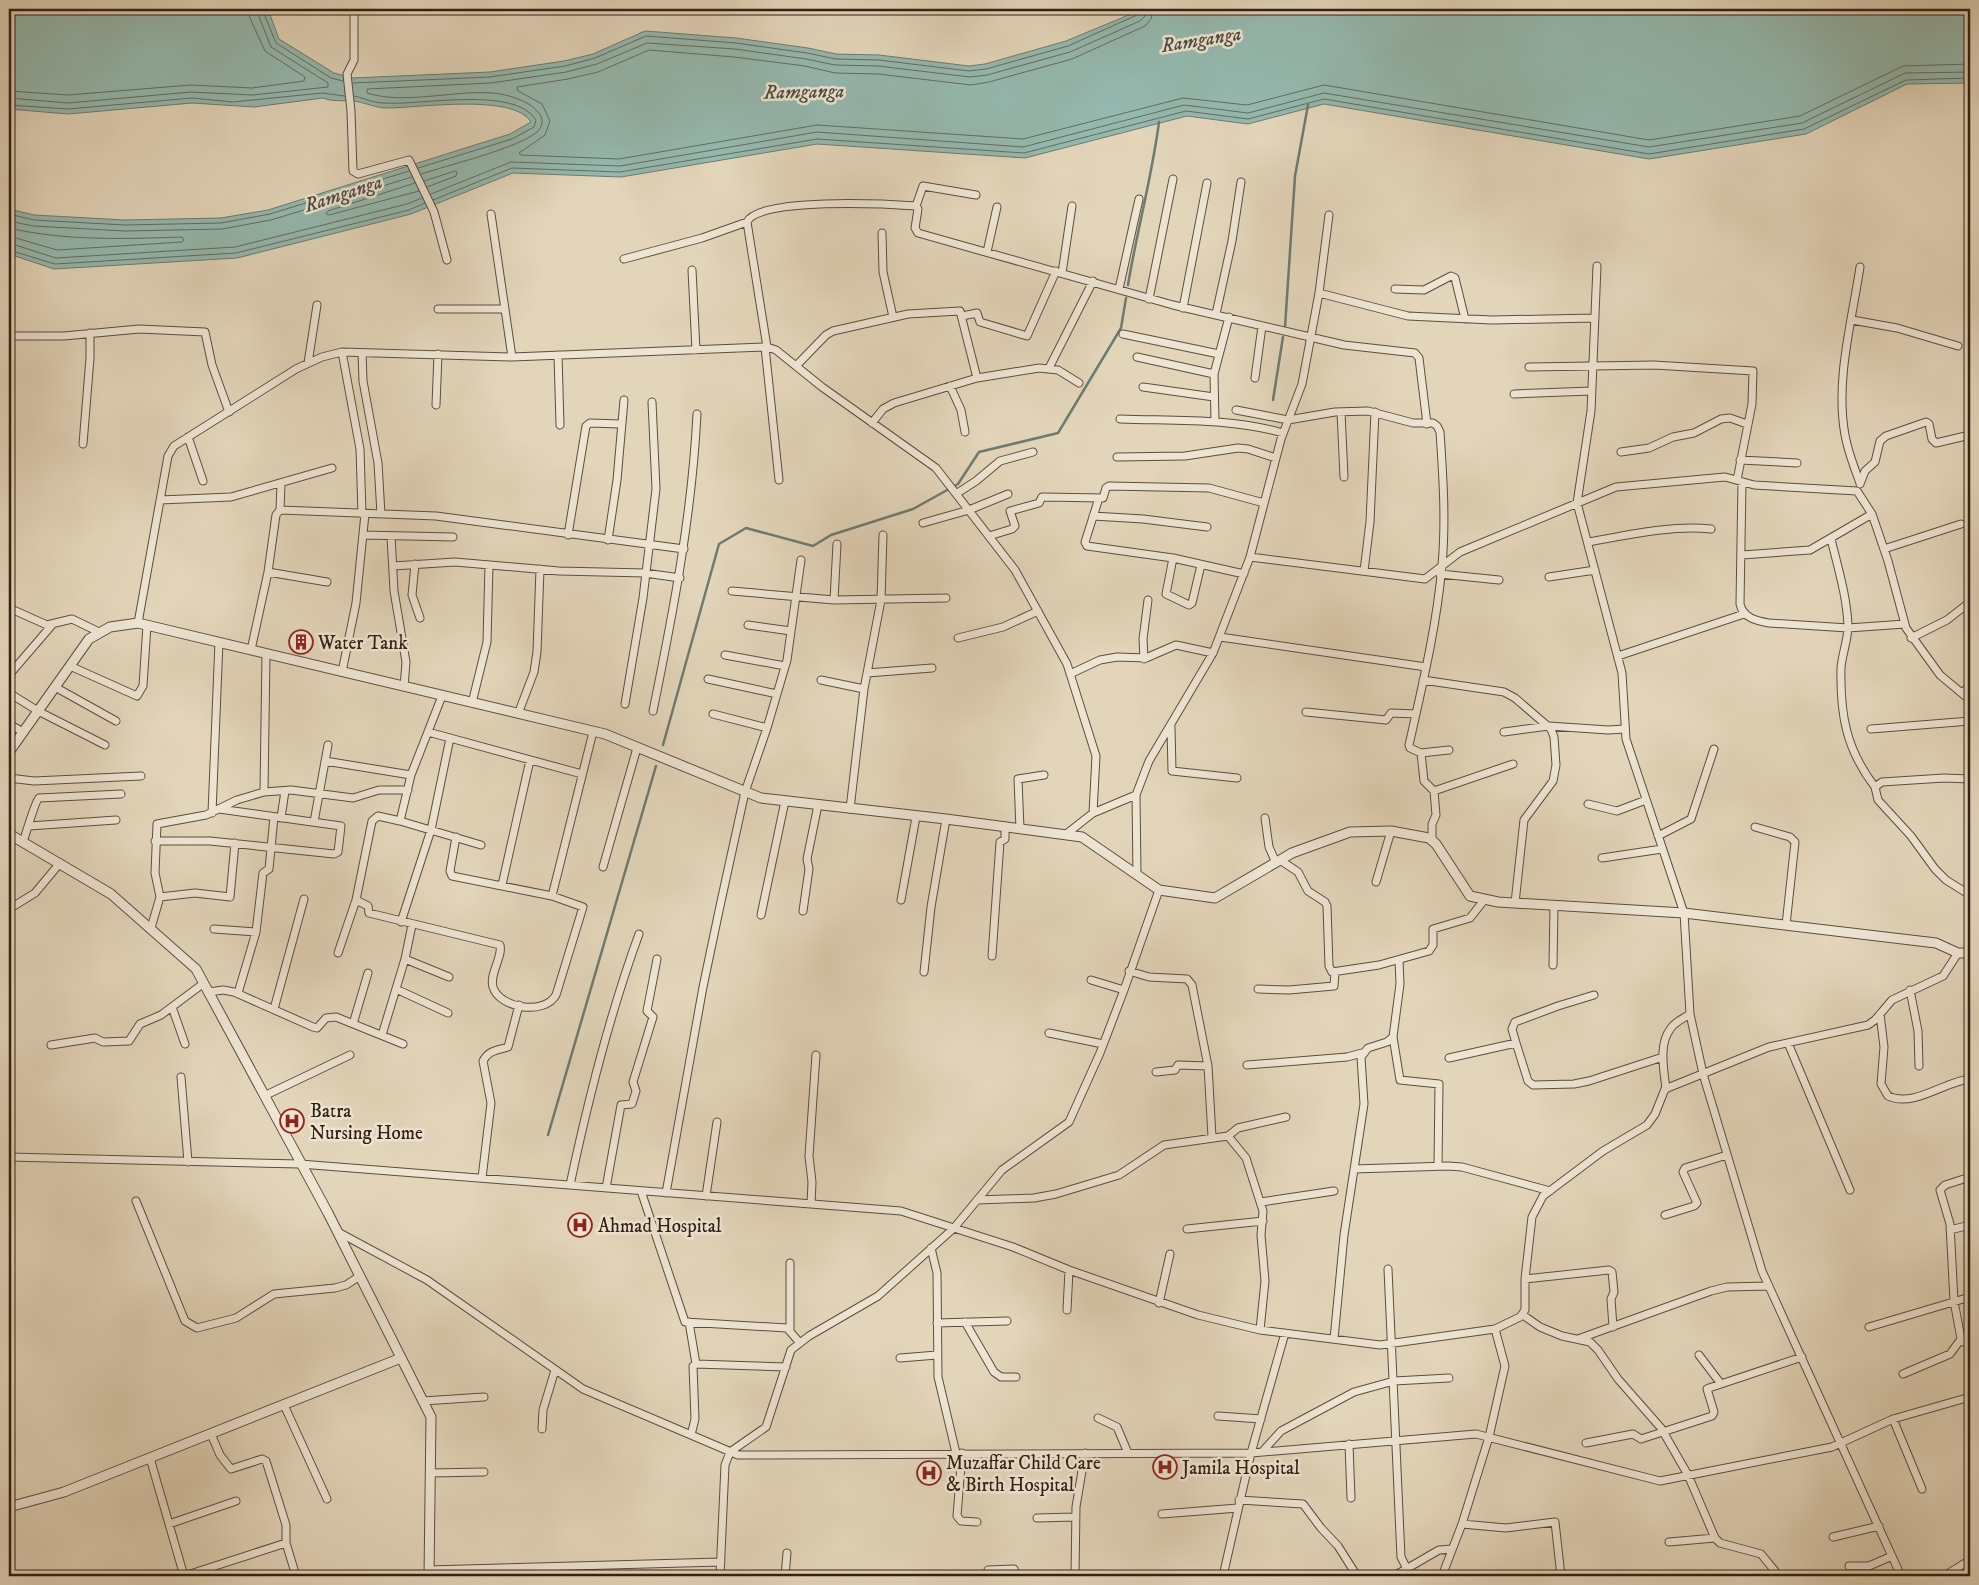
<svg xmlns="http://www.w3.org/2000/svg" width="1979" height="1585" font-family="'IM FELL DW Pica',serif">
	<rect width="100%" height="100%" fill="#e3d5ba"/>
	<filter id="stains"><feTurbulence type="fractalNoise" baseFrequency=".004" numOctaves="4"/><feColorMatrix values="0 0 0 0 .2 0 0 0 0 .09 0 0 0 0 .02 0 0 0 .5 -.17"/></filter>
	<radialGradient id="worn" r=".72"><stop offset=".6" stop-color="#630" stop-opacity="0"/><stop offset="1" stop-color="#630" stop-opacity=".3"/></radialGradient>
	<path fill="#95b9af" stroke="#6d7c71" d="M9,9H265L269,12L279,39L334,73L353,78L490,72L564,61L593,54L645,31L736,38L808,48L836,54L879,55L969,66L985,64L1066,41L1143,9H1970V83L1907,84L1806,134L1649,159L1324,104L1248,124L1187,116L1025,158L817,144L621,177L513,173L411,214L237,258L54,269L9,254V209L34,215L125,220L221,218L268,210L510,134L531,122C514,93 418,108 387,108C375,108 364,102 353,101C342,100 333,102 323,98L254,107L192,103L68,114L9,109Z"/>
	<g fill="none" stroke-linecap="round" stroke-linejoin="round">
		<path stroke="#646c61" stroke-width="1" d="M262,9L276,43L331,78L343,81
			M1153,9L1151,19L1145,26L1072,59L989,82L971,85L878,74L835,73L805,66L734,57L649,50L598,72L568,79L517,87L518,91L542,104L550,121L545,135L519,153L521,155L619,159L817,125L1023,139L1183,98L1247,105L1324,85L1649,140L1800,116L1903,66L1970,64
			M353,83L490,77L565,66L595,58L646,36L736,43L807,53L836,59L879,60L969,71L986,69L1068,46L1137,15L1140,9
			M9,91L68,95L191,85L252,88L304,81L305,77L265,51L249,16L248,9
			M354,96C364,98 373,103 384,103C419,106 515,85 536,120L534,127L512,139L418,168
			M9,98L68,103L191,92L253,95L328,87V83L271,47L256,9
			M9,105L68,109L192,98L233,102L322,93L345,96
			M421,174C448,165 520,148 538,131C544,125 543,116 537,111C528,100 506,94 492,93C453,90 405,105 367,93V89L491,83L566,72L597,64L647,43L735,49L806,59L835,65L878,66L970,77L987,75L1070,52L1140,21L1145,16L1146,9
			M424,181L455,171L457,172L456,176L427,187
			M415,183L328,211L326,214L329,215L419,191
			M431,194L511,162L620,166L817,132L1023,147L1184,105L1248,113L1324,93L1649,147L1802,123L1905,73L1970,72
			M433,200L512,168L620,172L817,139L1024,153L1186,111L1248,119L1324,99L1649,154L1804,129L1906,80L1970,78
			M9,214L34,220L125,225L221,223L270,214L409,171
			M9,221L33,226L125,231L222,229L271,220L412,177
			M9,228C65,241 125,239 182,237L184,240L182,242L57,250L9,236
			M9,243L56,258L235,247L407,204L422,198
			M9,250L55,264L236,253L409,210L425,203"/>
		<path stroke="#6d7c71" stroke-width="2.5" d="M1128,285C1137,230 1152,177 1159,122
			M1285,327L1295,176L1308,105
			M1273,400L1283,337
			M663,745L719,544L746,528L813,546L831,535L913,509L958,484L979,452L1058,433L1121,328L1126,298
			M548,1135L656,766"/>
		<g stroke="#5e4d3d" stroke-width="9">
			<path id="minor" d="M354,9V60L347,74L351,111L353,171L358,174L409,160L434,212L447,260
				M916,206L923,186L976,195
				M491,214L512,357
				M882,233L883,272L893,317
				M987,252L997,207
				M624,259L702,238L747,222
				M1597,266L1591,411L1577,503L1622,673L1626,739L1684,913L1690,1014L1703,1074L1762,1271L1901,1576
				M692,270L696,350
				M1062,273L1072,206
				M1119,289L1139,199
				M1395,289L1424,290L1451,276L1455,278L1465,319
				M1319,293L1408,316L1492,320L1595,318
				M1149,299L1173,179
				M1183,308L1207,183
				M438,309H505
				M1216,314L1232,241L1241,182
				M962,316L977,313L980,322L1027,336L1056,271
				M1852,320L1897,328L1958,346
				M1123,334L1219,354
				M9,336H64L139,329L205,332L212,365L229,412
				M765,347L779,480
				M767,347L747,222C758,197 888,204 916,206L918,209L915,228L918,233L1173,305L1344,345L1415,353L1419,358L1427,424
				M342,352L360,449L362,514
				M362,353L363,381L378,463L381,514
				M558,355L560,425
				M1137,357L1214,374
				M308,363L317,305
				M796,366L826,335L833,331L908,314L960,311L977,378
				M1529,367L1654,365L1753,371L1752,404L1737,480
				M1049,368L1093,281
				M1255,378L1262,326
				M950,386L961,410L965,432
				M1143,387L1214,397
				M1514,394L1591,391
				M436,405L438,354
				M1236,410L1288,420L1335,412L1368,411L1413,423H1433L1437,426L1440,432C1443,476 1446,521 1442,565C1437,625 1422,687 1409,745L1410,748L1421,753L1449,750
				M1341,412L1344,477
				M1120,419C1174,421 1230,418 1283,433
				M1215,422L1214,374L1229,317
				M872,423L883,409L894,403L977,378L1039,368L1058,370L1079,383
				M188,437L203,481
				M83,444L90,358V333
				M1621,452L1649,448L1673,437L1694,433L1721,419L1730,418L1747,424
				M1117,457L1185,456L1238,448L1248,449L1276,458
				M1740,460L1797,463
				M1742,482L1740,604C1743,618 1757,621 1769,623L1848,628L1905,624
				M1860,483C1854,467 1848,452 1845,435C1835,381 1852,321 1860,267
				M1860,484L1865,471L1875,462L1880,441L1886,436L1926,422L1929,424L1932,439L1936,443L1970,435
				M956,494L976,481L1000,461L1033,452
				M1099,498L1085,542L1087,546L1173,558L1244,574
				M160,500L231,497L332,468
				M280,510L281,485
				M1093,516L1143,519L1207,527
				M923,523L969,510L1008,494
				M363,535L453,537
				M568,535L586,426L590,423L620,424
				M391,536L394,591L406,662L404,687
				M989,536L1012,529L1015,526L1010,511L1039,503L1042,497L1103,498L1106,488L1109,486L1209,488L1264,503
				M1831,539C1838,568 1847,597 1848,626C1848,640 1842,654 1841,668C1840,715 1846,749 1875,787
				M608,540L617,480L624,400
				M1588,542C1629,535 1670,525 1711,529
				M1884,549L1961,524
				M1742,555L1810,550L1872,514
				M1250,557L1425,579L1460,552L1616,487L1725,477L1754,485L1857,491L1872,514L1888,561L1906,628L1940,675L1970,700
				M1173,558L1166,594L1189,605L1192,603L1201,565
				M415,564L412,595L420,618
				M393,566L455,562L559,571L645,573L680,578
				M1364,571L1370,522L1375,412
				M268,572L327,582
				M1440,574L1499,580
				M1549,577L1595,570
				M732,591L834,600L946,598
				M834,600L837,544
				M9,608L47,625L72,619L99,632
				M138,623L168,456L174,446L296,369L322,357L342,352L512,357L767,347L776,350L822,387L936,468L1015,570L1067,664L1096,756L1093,813
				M748,625L791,631
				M1220,637L1426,667
				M958,638L1003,627L1038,611
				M1911,638L1947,620L1970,602
				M251,650L268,572L276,515L280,510L436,516L684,549
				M725,655L785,666
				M1618,656L1744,614
				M1144,659L1143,639L1148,600
				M70,666L137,696L143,686L147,625
				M342,672L356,603L365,514
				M867,673L932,668
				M1070,674L1100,660L1117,657L1146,658L1176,645L1213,653
				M9,675L52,625
				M708,679L777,694
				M821,680L864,689
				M1423,680L1504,692L1515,698L1551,729L1554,737L1556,765L1553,781L1524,820L1515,903
				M55,687L116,721
				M9,693L38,711L105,745
				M1962,693L1970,686
				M472,703L487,642L489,565
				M625,704L643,598L656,489L652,402
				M653,711C673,613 692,515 697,414
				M1306,712L1386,720L1391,713L1416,714
				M518,714L534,672L537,652L540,569
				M713,714L767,728
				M9,724L23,732
				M1171,727L1172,771L1237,778
				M1871,729L1970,721
				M428,732L582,774
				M1504,732L1549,726L1608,730L1625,729
				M1421,753L1424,781L1434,791
				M325,761L411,775
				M9,778L34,781L141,776
				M1970,779L1944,778L1882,782L1875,787L1878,800L1911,836L1935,869L1946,880L1970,895
				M264,792L266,654
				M1136,795L1137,875
				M1588,804L1617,811L1646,800
				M850,809L864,689L881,600L883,535
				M212,813L219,642
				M281,818L285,791
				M1265,818L1269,847L1276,863
				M400,821L481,845
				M314,822L328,745
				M29,826L116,820
				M1755,827L1790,837L1795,842L1786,925
				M1020,829L1018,779L1044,775
				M1065,835L1093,813L1136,795L1149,761L1213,653L1250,557L1281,439L1302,384L1319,293L1329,215
				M1658,836L1691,819L1714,749
				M155,841H210L334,854L338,852L341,826L219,809
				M1432,841V824L1436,815L1434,791L1513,764
				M23,842C26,834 35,801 39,798L121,794
				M1602,858L1662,849
				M1280,860L1298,872L1308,891L1325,902L1327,906L1329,966L1332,972L1379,965L1429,951L1433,945V929L1470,918L1485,899
				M603,867L637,748
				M1376,882L1391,831
				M502,885L530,760
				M552,896L593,732
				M160,897L195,893L230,897L235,843
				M356,900L368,906L369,913L500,945C503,957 489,974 493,987C499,1008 544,1016 556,995L583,907L552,896L452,876L450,871L456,837
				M901,900L916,817
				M9,909L35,893L60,863
				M803,911L809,869L807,859L818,805
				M761,915L785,801
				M401,922L431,830L450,738
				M151,928L160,897L155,873L157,824L206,815L237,800L264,792L291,790L353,798L379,790H408
				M214,929L256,932
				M338,953L356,900L372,821L378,816L400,821L411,775L442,696
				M992,956L1000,842L1005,839V826
				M405,959L449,977
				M1553,965L1554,906
				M1129,971L1149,977L1187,979L1192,985L1208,1066L1212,1137
				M924,972L931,907L946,819
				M1091,980L1124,990
				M396,989L448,1013
				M1258,989L1289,990L1334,986L1335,972
				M1910,990L1918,1031L1919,1066
				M209,992L223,990L234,992L313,1027L317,1028L326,1018L336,1017L403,1044
				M238,993L256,932L263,873L269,869L274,817
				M172,1007L185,1044
				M274,1009L304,899
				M1880,1014L1884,1047L1881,1084L1888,1096C1914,1108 1945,1081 1970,1079
				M353,1024L368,973
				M1049,1033L1103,1044
				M382,1035L405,959L412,925
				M1393,1037L1400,1080L1439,1084L1438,1166
				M1516,1043L1512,1029L1515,1022L1558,1006L1594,995
				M1788,1043L1850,1190
				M51,1045L95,1038L103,1042L129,1041L140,1024L161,1015L204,983
				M1449,1058L1516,1043L1528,1081L1533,1085L1574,1084L1589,1081L1663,1057
				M1247,1065L1347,1057L1362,1053
				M1156,1072L1175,1070L1178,1065L1208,1066
				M181,1077L188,1162
				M1666,1089C1664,1070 1658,1044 1671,1028C1675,1022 1684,1018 1690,1014
				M264,1096L350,1055
				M1228,1136L1238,1128L1286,1117
				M9,1157L300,1164L901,1211L1013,1247L1069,1270L1198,1315L1260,1330L1380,1345L1495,1329L1520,1317L1525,1310V1279L1532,1217L1543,1196L1603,1151L1647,1125L1655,1114L1665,1089L1769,1047L1868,1025L1875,1020L1892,1000L1943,976L1958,953
				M1354,1169L1448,1166L1462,1167L1550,1191
				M1970,1177L1945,1185L1940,1190L1950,1224L1954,1301L1961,1339L1963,1342L1970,1340
				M482,1178L491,1103L483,1061C489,1050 496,1051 508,1047L519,1005
				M570,1185C588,1100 609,1016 639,934
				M606,1188L621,1105L632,1104L636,1091L633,1082L653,1017L647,1011L657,959
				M641,1191L685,1322L787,1328L800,1343
				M666,1193L703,987L720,906L745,792L767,728L787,660L801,560
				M706,1196L717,1122
				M977,1200L1034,1198L1056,1194L1119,1175L1164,1145L1228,1136L1246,1158L1263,1211L1261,1235L1265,1281L1260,1330
				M136,1201L185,1321L197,1328L236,1318L274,1294L335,1288L346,1285L360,1276
				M1261,1202L1334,1191
				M811,1204L812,1182L809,1156L816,1055
				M1665,1215L1694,1206L1697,1203L1683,1172L1685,1168L1727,1155
				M1187,1229L1263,1221
				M1950,1230L1970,1225
				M338,1232L427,1280L583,1389L738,1455L1251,1453L1476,1434L1660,1481L1832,1447L1893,1419L1970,1397
				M931,1248L937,1273L938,1377L956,1453
				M1388,1269L1401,1557L1407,1569
				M1525,1279L1609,1270L1612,1272L1614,1292L1611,1299L1613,1327
				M1159,1303L1170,1254
				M1067,1310L1069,1270
				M1523,1315L1540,1327L1562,1336L1590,1342L1598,1350L1618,1379L1661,1428L1688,1475L1715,1538L1720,1543L1761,1554L1779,1576
				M689,1322L696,1364
				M965,1322L994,1372L1001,1377H1016
				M937,1323L1007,1321
				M1869,1327L1970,1297
				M790,1329V1263
				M1334,1339L1344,1235L1364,1104L1361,1057L1368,1048L1387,1042L1393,1037L1400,984L1399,960
				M1578,1339L1711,1291L1727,1287L1769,1286
				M1699,1355L1721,1384
				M900,1358L937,1355
				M1903,1374L1950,1354L1961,1339
				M423,1401L484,1397
				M284,1405L327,1499
				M1218,1416L1261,1419
				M1098,1418L1117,1427L1128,1453
				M1893,1419L1922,1489
				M542,1429L543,1410L555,1370
				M211,1434L220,1455L231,1469L262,1459L266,1461L286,1525V1543L296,1576
				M691,1435L695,1419L693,1366L696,1364L786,1367
				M1586,1443L1633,1434L1641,1439L1712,1416L1714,1412L1707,1389L1709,1388L1802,1357
				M1349,1444L1351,1498
				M1262,1452L1281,1431L1354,1392L1394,1381L1449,1378
				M962,1453L957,1516L961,1521L977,1522
				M150,1458L184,1576
				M430,1473L484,1472
				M1969,1476L1970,1475
				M1239,1500L1303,1504L1321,1528L1338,1546L1357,1576
				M1162,1514L1238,1508
				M1037,1518L1075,1517
				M169,1524L236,1501
				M1462,1524L1506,1528L1555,1522L1561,1576
				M1833,1537L1879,1526
				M1669,1542L1715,1538
				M1849,1566H1869L1892,1556
				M429,1570L721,1562
				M988,1570L1014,1569L1017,1576
				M184,1576L286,1543
				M720,1576L725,1465L730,1452L766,1427L791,1350L809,1336L878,1296L954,1228L1002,1170L1069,1122L1100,1053L1124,990L1159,890
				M785,1576L787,1553
				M1075,1576L1076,1507L1085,1453
				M1223,1576L1251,1453L1285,1333
				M1394,1576L1439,1550L1452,1549
				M1442,1576L1462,1524L1489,1437L1505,1366L1495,1329
				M1568,1576H1581
				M1944,1576L1970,1560"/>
		</g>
		<g stroke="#5e4d3d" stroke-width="11">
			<path id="tertiary" d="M9,752L89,639L110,627L138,623L605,734L761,798L946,819L1082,837L1159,890L1215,898L1292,853L1350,832L1391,831L1429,838L1436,844L1470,896L1498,902L1684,913L1936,943L1958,953H1970
				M9,834L111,894L196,969L328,1213L431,1417L429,1576
				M9,1507L64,1492L401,1358"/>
		</g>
		<use href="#minor" stroke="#ede4d2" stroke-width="7"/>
		<use href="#tertiary" stroke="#ede4d2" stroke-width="9"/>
	</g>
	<defs>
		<g id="building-ring" transform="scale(1.25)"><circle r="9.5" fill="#ede4d2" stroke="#8f2418" stroke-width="1.5"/><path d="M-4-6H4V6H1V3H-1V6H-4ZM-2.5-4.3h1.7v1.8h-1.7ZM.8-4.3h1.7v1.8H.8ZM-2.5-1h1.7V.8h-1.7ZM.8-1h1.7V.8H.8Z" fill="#8f2418"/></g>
		<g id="hospital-ring" transform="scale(1.25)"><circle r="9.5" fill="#ede4d2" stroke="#8f2418" stroke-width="1.5"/><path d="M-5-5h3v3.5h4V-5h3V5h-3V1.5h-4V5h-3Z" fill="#8f2418"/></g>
	</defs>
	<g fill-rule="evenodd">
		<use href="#building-ring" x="301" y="642"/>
		<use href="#hospital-ring" x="292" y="1121"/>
		<use href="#hospital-ring" x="580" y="1225"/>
		<use href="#hospital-ring" x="1165" y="1467"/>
		<use href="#hospital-ring" x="929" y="1473"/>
	</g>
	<g text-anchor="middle" stroke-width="5" stroke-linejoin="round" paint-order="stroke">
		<g font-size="19" fill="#322013" stroke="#ede4d2" text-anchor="start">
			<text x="318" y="649">Water Tank</text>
			<text x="310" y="1117">Batra<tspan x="310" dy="22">Nursing Home</tspan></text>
			<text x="598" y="1232">Ahmad Hospital</text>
			<text x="946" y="1469">Muzaffar Child Care<tspan x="946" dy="22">&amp; Birth Hospital</tspan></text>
			<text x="1182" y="1474">Jamila Hospital</text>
		</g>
		<g font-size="20" font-style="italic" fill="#504e42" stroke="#ede4d2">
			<text transform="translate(1201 39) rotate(-9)" y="7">Ramganga</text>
			<text transform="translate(804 91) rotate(-1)" y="7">Ramganga</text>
			<text transform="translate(343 193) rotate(-18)" y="7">Ramganga</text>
		</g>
	</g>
	<rect width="1979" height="1585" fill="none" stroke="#e3d5ba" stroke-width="30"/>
	<rect x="10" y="10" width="1959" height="1565" fill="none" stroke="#322013" stroke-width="2.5"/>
	<rect x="15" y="15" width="1949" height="1555" fill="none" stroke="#322013"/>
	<rect width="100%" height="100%" filter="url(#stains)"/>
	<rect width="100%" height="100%" fill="url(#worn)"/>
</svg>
